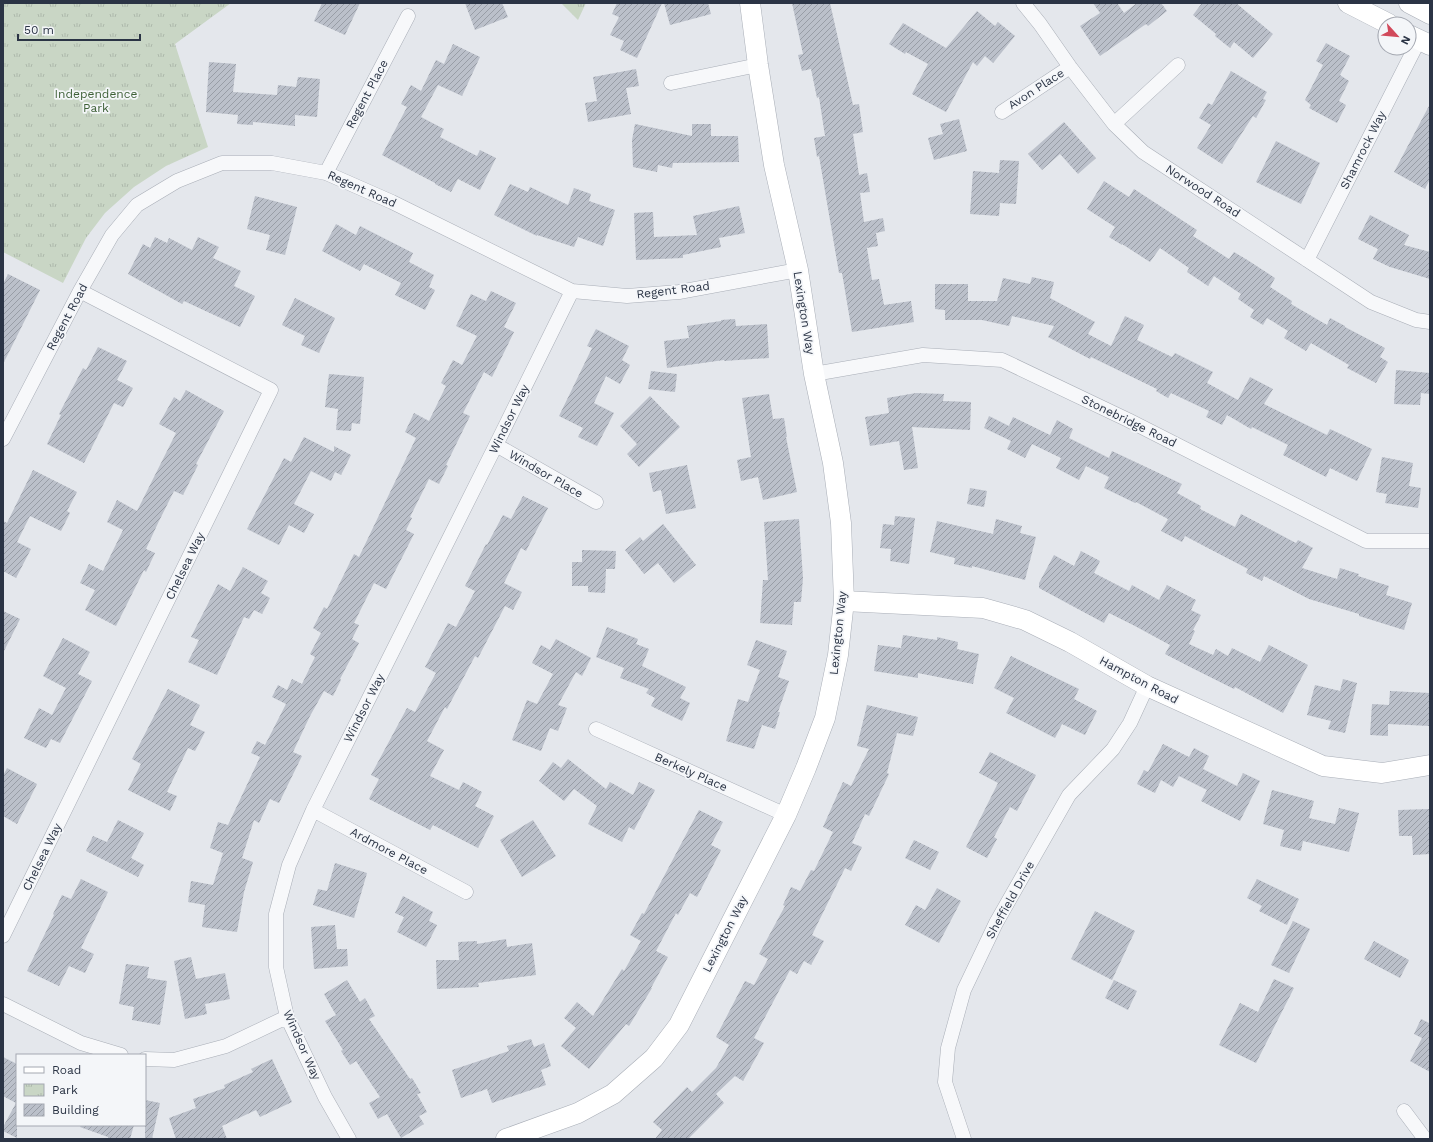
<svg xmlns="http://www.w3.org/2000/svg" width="1433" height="1142" font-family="'Work Sans',sans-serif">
	<defs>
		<pattern id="park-tufts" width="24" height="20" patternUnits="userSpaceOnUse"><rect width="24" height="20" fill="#c9d6c5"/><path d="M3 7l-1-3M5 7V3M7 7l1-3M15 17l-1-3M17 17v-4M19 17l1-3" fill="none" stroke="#adb8ab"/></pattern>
		<pattern id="building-hatch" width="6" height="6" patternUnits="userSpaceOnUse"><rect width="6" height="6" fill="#bbc0ca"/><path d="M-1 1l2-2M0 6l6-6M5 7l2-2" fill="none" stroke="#989da6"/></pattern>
	</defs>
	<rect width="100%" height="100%" fill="#e4e7ec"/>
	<path fill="url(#park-tufts)" d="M3,3H231L175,44L208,147L166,166L134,187L105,213L86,238L63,283L3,252Z
		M561,3H586L578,20Z"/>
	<path fill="url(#building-hatch)" d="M322,3H360L345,35L314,21Z
		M465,3H502L508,17L475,30Z
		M617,3H662L637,58L620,50L624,41L610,35L619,17L612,14Z
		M664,3H708L711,14L670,25Z
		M792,3H830L853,105L859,104L863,132L853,134L859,175L867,173L870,192L860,193L864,222L883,218L885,231L876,233L878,246L867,248L872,280L879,279L884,305L911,301L914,322L852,332L842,273H839L819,156L817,157L814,138L825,136L819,97L817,98L811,69L802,71L798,55L803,54Z
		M1093,3H1117L1124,13L1137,3H1161L1167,11L1148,26L1146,24L1100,56L1080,26L1100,13Z
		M1202,3H1236L1273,34L1253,58L1234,42L1230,48L1215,36L1216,34L1193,15Z
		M977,11L995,26L998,22L1015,36L993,63L985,56L977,66L973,62L946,112L912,94L928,64L906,52L905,54L889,44L903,23L946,48Z
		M1326,43L1350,56L1340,75L1349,81L1339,101L1346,105L1337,123L1309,108L1311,105L1305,100L1323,65L1316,61Z
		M453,44L480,57L462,96L438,85L421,117L444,129L440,137L477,156L480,150L496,158L480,190L458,179L451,192L435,184V183L382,155L407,107L401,104L411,85L421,91L436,60L444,64Z
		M209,62L236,64L233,92L277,95L278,85L296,87L298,77L320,79L317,117L295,115V126L253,122V125L237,124L238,115L206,112Z
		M636,69L639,86L626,88L631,114L588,122L585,103L597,101L593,77Z
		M1231,71L1267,92L1263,99L1266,100L1256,118L1253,116L1222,164L1197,148L1211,125L1199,118L1208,103L1212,105Z
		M1430,104V179L1425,189L1394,172Z
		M959,119L967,151L934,160L928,138L943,134L940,124Z
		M1064,122L1096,158L1078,174L1060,154L1042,170L1028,154Z
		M635,124L692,136V124H711V136H738L739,162L673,163L672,168L658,165L657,172L633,167L632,140Z
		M1276,141L1320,163L1301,204L1256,182Z
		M1000,160L1019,161L1016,204L1000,203L999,216L970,214L973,171L999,173Z
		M1104,181L1129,197L1134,189L1197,230L1193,236L1229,259L1234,252L1249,261L1275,278L1270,287L1292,301L1291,304L1327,325L1330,318L1345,326V327L1385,348L1380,357L1388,362L1376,383L1347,368L1349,365L1311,343L1306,351L1284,338L1288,331L1267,318L1263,325L1250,317L1254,310L1238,299L1241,294L1214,276L1208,286L1187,272L1189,268L1160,248L1150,262L1122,244V245L1109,237L1115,227L1087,209Z
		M510,184L528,192L530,187L568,205L574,188L591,194L589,201L615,210L603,246L578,237L574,247L537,235V236L494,215Z
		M255,196L297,207L285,255L266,250L270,235L247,229Z
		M739,206L745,233L719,238L721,247L683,255V258L636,260L634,213L653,212L654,237L697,235L693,216Z
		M1370,215L1409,235L1404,245L1430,252V279L1390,267L1373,259L1378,249L1358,239Z
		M336,224L356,235L360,226L413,253L409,262L434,275L429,287L435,290L425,310L395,295L401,283L364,264L360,271L322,251Z
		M155,237L167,243L169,238L192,250L198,237L219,247L213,258L241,271L234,286L255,296L240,327L184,301L182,304L128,274L143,244L150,248Z
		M8,274L40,290L3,364V284Z
		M1032,277L1054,282L1050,298L1095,322L1088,334L1111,346L1125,316L1144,325L1137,340L1172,357L1175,353L1213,372L1207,383L1238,400L1250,377L1273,389L1264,404L1327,435L1330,429L1372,449L1357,481L1330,468L1326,477L1283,455L1288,445L1252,427L1251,429L1227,415L1222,425L1206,417L1209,411L1171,393L1168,398L1156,391L1157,389L1091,357L1090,359L1048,337L1054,326L1012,316L1009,326L982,320H945V310L935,309V284H968V301H997L1003,278L1030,284Z
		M491,291L516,303L504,327L514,332L492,377L484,372L463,413L470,416L446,465L448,466L439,484L429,479L410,517L412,518L406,530L414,534L386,589L374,583L354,623L359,625L352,639L359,643L340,679L341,680L333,696L324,691L310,716L293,752L302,756L279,803L270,799L259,823L254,820L242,858L253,862L244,892L237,932L202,927L205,905L188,902L191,881L213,885L223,853L210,848L218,822L228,825L260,757L251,753L257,741L265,745L286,704L272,697L278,685L287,690L292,679L302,684L315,657L310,654L321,633L313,628L324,607L327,609L354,554L359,557L416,438L405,432L414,413L429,421L446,386L441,383L453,360L462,365L477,336L456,326L471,294L486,301Z
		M295,298L335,318L319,353L301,345L305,336L282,325Z
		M735,319L736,326L767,324L769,358L724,361V360L667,368L664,341L689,338L687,326L721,321V320Z
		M596,329L629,346L622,360L630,365L620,384L606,376L594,403L614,413L597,446L578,437L583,428L559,416L592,348L587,346Z
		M98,347L127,361L117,380L133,388L123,407L114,403L84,463L47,444L61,415L59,414L83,368L86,370Z
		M1396,370L1430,373V394L1421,393L1420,405L1394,404Z
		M651,371L677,374L675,392L648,389Z
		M329,374L364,377L360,424L352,423L351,431L336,430L338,409L325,407Z
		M186,390L224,411L196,464L198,465L183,495L174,491L159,521L146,549L155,553L146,572L144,570L116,626L85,610L95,590L80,583L89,564L103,571L123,530L107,522L117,500L137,511L176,433L159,424L174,397L180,401Z
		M916,393L944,394L943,401L971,402L970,430L912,427L918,468L904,470L899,441L870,446L865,417L889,413L887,398Z
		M769,394L773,419L784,418L787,437H786L797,492L763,500L758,477L741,481L737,460L751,457L742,398Z
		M650,396L680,427L639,467L627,454L637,444L620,426Z
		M989,416L1009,426L1013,417L1050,435L1057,420L1073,429L1069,438L1109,458L1112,451L1182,484L1177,493L1201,506L1200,509L1235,527L1241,514L1296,543L1298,540L1313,548L1302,568L1337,579L1340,568L1359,574L1358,576L1389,586L1386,595L1412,603L1404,630L1359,616V614L1309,599L1264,576L1262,581L1246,573L1248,569L1185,536L1182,542L1161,531L1168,519L1136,502L1135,503L1104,488L1109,477L1086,466L1079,480L1056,468L1061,458L1032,444L1025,458L1007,449L1011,441L984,428Z
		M304,437L334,452V446L351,455L341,475L335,472L331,481L311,471L294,504L314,514L304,533L289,525L279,545L247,529L284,458L291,462Z
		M1382,457L1413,463L1409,486L1421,488L1418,508L1385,503L1387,494L1376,492Z
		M687,465L696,508L666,514L661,490L653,492L649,473Z
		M33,470L77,492L67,511L70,513L61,531L30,516L17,542L31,549L16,578L3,571V521L7,523Z
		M970,488L987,491L984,507L967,504Z
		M523,496L548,508L526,551L521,548L504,583L522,592L513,610L505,606L478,658L475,656L447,709L445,707L427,741L444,750L430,776L459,790L463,782L482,792L475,806L494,816L478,848L433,825L430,830L369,799L379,779L371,775L407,708L415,712L436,673L425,667L448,623L456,627L475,591L465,586L486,544L487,545L503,515L511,519Z
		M895,516L915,518L909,564L890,561L891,549L880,548L883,524L894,525Z
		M799,519L803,578L801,602H794L792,625L760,623L763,580H768L764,522Z
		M996,519L1022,526L1020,533L1036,537L1025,580L972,566V568L954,564L955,558L930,552L937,521L993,534Z
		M663,524L696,565L674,583L658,563L644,574L625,550L640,537L643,541Z
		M582,550L616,551L615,569H606L605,593L588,592V586H572V562H582Z
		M1081,551L1100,561L1094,573L1129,591L1132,585L1159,600L1167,585L1196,600L1191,610L1201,615L1193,630L1195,631L1189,644L1213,655L1216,649L1228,656L1232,648L1260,662L1269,645L1308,665L1283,713L1235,687L1234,689L1192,668L1165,654L1170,645L1133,625L1109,613L1104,623L1039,588V583L1054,555L1074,566Z
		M243,567L268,581L261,593L270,598L262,614L254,610L249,619L244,617L217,675L188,662L199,640L191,637L218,584L230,591Z
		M3,611L20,619L3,653Z
		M607,627L638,639L636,644L649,649L642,666L686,687L680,698L690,703L682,721L651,706L655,698L646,693L649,689L620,678L624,668L596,657Z
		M903,635L937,640V637L958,642L957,649L979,654L973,684L918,673V678L874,671L878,645L901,648Z
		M63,638L90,652L78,674L92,681L60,743L51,739L46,748L24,738L39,708L52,715L66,688L43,676Z
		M556,639L591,658L582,676L576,672L558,705L567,708L558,731L550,728L541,751L512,740L527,700L537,704L553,674L532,663L541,645L550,650Z
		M756,640L787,651L778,677L789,681L778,712H780L775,729L762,725L754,749L726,741L738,699L748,702L760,670L747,665Z
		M1011,656L1079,689L1074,699L1097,711L1085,735L1062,724L1055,738L1006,713L1014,698L994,688Z
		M1343,679L1357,683L1345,733L1328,729L1331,721L1307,715L1315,685L1340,691Z
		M168,689L200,705L190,725L205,732L195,751L188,748L167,792L177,796L170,811L128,790L141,764L132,759Z
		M1390,691L1430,693V726L1388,724V736L1370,735L1372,704L1389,705Z
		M867,705L918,717L913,736L897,733L887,773L889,774L869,816L865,814L852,843L862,847L851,871L845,868L812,935L824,941L811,965L804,961L797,974L790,970L754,1038L764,1043L743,1081L735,1076L716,1094L724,1103L688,1139H655L662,1130L653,1122L687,1087L692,1092L716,1068L729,1045L716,1037L745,981L754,985L768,959L759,954L785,906L783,905L791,887L800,891L811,870L814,871L833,832L823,827L843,782L851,786L869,749L857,746Z
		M1163,744L1189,757L1194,748L1209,756L1203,769L1237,786L1243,773L1260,781L1240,821L1201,801L1207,790L1179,776L1173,787L1161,780L1155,793L1137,784L1144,770L1148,772Z
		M990,752L1036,775L1017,811L1010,807L994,837L997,839L987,858L966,847L998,783L979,773Z
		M568,759L606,789L610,782L633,795L639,782L655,790L634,830L629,827L622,842L588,824L597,806L574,789L564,801L539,781L553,762L561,768Z
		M7,768L37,784L17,824L3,816V776Z
		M1272,790L1314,801L1309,818L1335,824L1339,808L1359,813L1349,852L1303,841L1301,851L1280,846L1284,830L1263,824Z
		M1430,809V854L1413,855L1412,836H1399L1398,810Z
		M699,810L723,822L711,845L721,850L697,897L690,893L678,915L676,913L656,951L668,957L651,988H652L629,1026L626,1024L589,1069L561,1046L576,1028L564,1018L577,1002L593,1016L622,969L624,971L641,941L630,935L642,913L644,914Z
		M118,820L144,833L131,858L144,865L138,877L86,851L93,836L107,842Z
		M533,820L556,856L522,877L500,840Z
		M914,840L939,852L930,870L905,858Z
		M335,863L367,873L354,918L313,905L318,889L327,891Z
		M81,879L108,892L81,948L94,954L85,973L69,966L59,986L27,971L54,915L53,914L62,895L71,899Z
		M1257,879L1299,899L1287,925L1259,911L1262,906L1247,898Z
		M937,888L961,901L939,943L905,925L916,905L925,910Z
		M403,896L433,912L429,921L437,925L426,947L397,932L404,917L395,913Z
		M1095,911L1135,931L1112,980L1071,959Z
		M1293,921L1310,929L1289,973L1271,965Z
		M335,925L337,949H347L348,966L314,969L311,927Z
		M506,939L507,947L532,943L536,975L478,983L479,987L437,989L436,960H459L458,942L477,941V944Z
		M1374,941L1409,960L1400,978L1364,959Z
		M191,957L196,979L225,973L230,999L205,1004L207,1014L185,1019L174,961Z
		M126,964L149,967L147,978L167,981L160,1025L132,1020L134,1007L119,1004Z
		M1274,979L1294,988L1256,1063L1219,1045L1240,1003L1258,1012Z
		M347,980L360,1002L365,998L375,1016L369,1019L410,1079L412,1078L421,1093L417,1094L427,1112L419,1116L424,1124L401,1138L387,1114L378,1119L369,1103L380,1097L356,1061L350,1065L341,1051L343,1050L325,1021L336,1015L324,994Z
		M1114,980L1137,991L1128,1010L1105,998Z
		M1421,1019L1429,1023L1430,1021V1072L1410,1061L1422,1038L1414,1034Z
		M531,1039L534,1047L544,1043L551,1066L541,1070L546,1085L492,1103L487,1089L461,1098L452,1070L509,1051L507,1046Z
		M3,1057L17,1064V1138L3,1131V1127L16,1103L3,1096Z
		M272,1059L292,1102L260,1117L256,1110L222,1126L227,1139H176L169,1118L196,1108L193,1099L225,1088L224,1085L253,1072L251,1069Z
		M145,1100L160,1103L152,1139H145Z
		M81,1125H134L130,1139H108V1137L80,1127Z"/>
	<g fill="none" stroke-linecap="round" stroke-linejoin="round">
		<g stroke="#a9aeb7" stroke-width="15">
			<path id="street" d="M1023,3L1040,24L1070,67L1114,124L1143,152L1371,302L1416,320L1430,322
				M671,83L758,65
				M1002,112L1070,67
				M1114,124L1178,65
				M326,173L408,16
				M1307,260L1419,40
				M814,374L923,355L1002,360L1128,420L1366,541H1430
				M3,439L80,291L112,235L137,205L177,181L222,163H272L326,173L392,202L572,291L627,296L679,292L798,270
				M496,445L596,502
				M596,729L786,815
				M313,810L466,892
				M3,936L271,390L80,291
				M3,1004L81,1043L121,1055
				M145,1059L174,1060L226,1046L287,1017
				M1404,1111L1425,1139
				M349,1139L325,1097L287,1017L276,967V914L289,865L313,810L496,445L572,291
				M964,1139L945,1082L948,1048L964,990L996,923L1069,795L1113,749L1130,723L1147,686"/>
		</g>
		<g stroke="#a9aeb7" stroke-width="21">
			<path id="secondary" d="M1348,3L1389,24
				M1409,3L1430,14
				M1409,35L1430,45
				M844,601L983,608L1025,620L1070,642L1147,686L1323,766L1382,773L1430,765
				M506,1139L578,1113L613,1094L654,1058L679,1025L786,815L806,768L825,718L838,655L844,601L841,523L833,463L814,374L798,270L774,165L758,65L750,3"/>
		</g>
		<use href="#street" stroke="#f7f8fa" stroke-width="14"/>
		<use href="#secondary" stroke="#fff" stroke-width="20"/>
	</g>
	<g text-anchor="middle" stroke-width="3.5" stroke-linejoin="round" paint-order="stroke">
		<g font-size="12" fill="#2b3445" stroke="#f4f6f9">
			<text transform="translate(1036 89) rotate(-33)" y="4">Avon Place</text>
			<text transform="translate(367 94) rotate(-62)" y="4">Regent Place</text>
			<text transform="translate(1363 150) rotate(-63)" y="4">Shamrock Way</text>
			<text transform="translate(362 189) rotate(24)" y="4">Regent Road</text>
			<text transform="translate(1203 191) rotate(33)" y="4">Norwood Road</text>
			<text transform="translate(673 290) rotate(-7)" y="4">Regent Road</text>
			<text transform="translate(804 313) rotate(81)" y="4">Lexington Way</text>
			<text transform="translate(67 317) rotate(-62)" y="4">Regent Road</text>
			<text transform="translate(509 419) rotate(-64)" y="4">Windsor Way</text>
			<text transform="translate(1129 421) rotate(26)" y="4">Stonebridge Road</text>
			<text transform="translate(546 474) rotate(30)" y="4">Windsor Place</text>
			<text transform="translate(185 566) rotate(-64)" y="4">Chelsea Way</text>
			<text transform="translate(838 633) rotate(-84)" y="4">Lexington Way</text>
			<text transform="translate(1139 680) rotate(28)" y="4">Hampton Road</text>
			<text transform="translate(364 708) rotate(-63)" y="4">Windsor Way</text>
			<text transform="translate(691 772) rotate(24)" y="4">Berkely Place</text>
			<text transform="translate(389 851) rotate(28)" y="4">Ardmore Place</text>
			<text transform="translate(42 857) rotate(-64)" y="4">Chelsea Way</text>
			<text transform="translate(1010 900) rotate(-61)" y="4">Sheffield Drive</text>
			<text transform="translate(725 934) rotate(-63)" y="4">Lexington Way</text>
			<text transform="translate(302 1045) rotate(66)" y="4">Windsor Way</text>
		</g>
		<g font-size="12" fill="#3f6138" stroke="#f4f6f9">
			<text x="96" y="98">Independence<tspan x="96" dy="14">Park</tspan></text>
		</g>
	</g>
	<rect width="1433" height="1142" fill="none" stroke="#2b3445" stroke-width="8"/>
	<rect x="16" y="1054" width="130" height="72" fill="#f4f6f9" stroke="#a4a8b1"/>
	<rect x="24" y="1067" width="20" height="6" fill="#ffffff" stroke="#a4a8b1"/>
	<text x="52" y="1074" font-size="12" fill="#2b3445">Road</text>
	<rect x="24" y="1084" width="20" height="12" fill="url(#park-tufts)" stroke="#a4a8b1"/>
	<text x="52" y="1094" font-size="12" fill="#2b3445">Park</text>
	<rect x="24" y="1104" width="20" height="12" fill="url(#building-hatch)" stroke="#a4a8b1"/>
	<text x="52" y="1114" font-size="12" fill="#2b3445">Building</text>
	<g transform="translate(1397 36) rotate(117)"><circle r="19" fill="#f4f6f9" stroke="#a4a8b1"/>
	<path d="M0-3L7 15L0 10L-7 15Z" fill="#d1495b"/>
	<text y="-6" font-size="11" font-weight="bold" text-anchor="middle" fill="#2b3445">N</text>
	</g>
	<path d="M18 34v6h122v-6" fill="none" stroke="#2b3445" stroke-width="2"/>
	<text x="24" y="34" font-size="12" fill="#2b3445" stroke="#f4f6f9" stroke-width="3" paint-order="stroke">50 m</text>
</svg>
